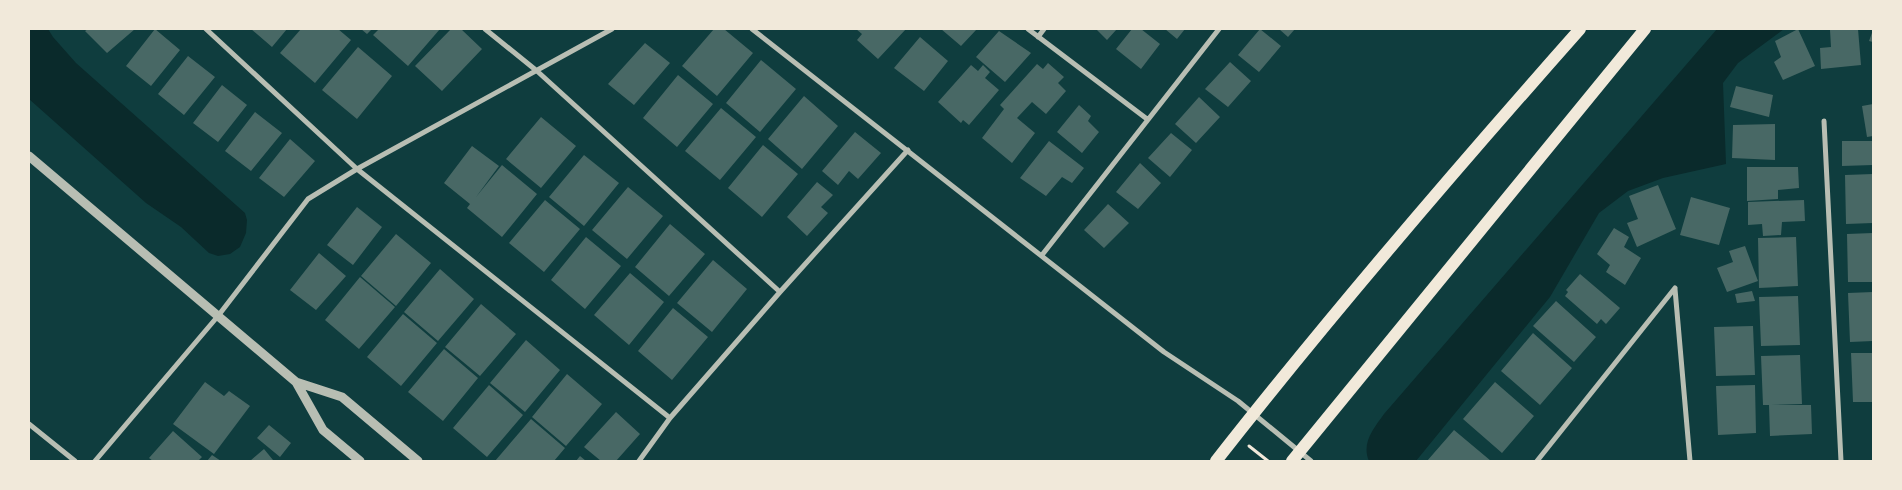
<svg xmlns="http://www.w3.org/2000/svg" width="1902" height="490" font-family="Commissioner,sans-serif">
	<rect width="100%" height="100%" fill="#0f3d3e"/>
	<path fill="#0a2a2b" d="M29,29H48L53,37L76,63L245,213L247,220L246,233L240,247L230,254L218,256L209,253L181,227L146,203L29,99Z
		M1717,29H1784L1738,63L1723,83L1726,164L1663,178L1628,191L1599,213L1550,297L1416,461H1369C1361,443 1374,428 1384,414Z"/>
	<path fill="#486865" d="M88,29H135L107,53L85,31Z
		M155,29L180,50L151,86L126,66Z
		M251,29H287L272,47Z
		M301,29H338L351,40L315,83L280,53Z
		M361,29H372L367,34Z
		M379,29H440L408,66L373,35Z
		M451,29H461L482,49L442,91L415,66Z
		M714,29H724L753,53L717,96L682,66Z
		M856,29H906L878,59L857,40L862,34Z
		M941,29H977L961,46Z
		M1096,29H1117L1107,40Z
		M1132,29H1141L1160,44L1141,69L1116,49Z
		M1165,29H1185L1177,39Z
		M1260,29L1281,46L1259,72L1238,55Z
		M1279,29H1295L1288,37Z
		M1798,29L1815,66L1783,80L1774,62L1781,57L1775,41Z
		M1858,29L1861,65L1821,69L1820,48L1831,47L1830,30Z
		M1873,30V42L1869,41Z
		M999,31L1031,53L1005,82L976,57Z
		M920,37L948,61L924,91L894,68Z
		M645,43L670,63L634,105L608,84Z
		M358,47L392,76L357,119L322,90Z
		M188,56L215,77L184,115L158,94Z
		M761,60L796,89L760,132L726,103Z
		M1230,62L1251,81L1228,107L1205,89Z
		M1048,63L1064,77L1058,83L1066,91L1046,114L1032,102L1017,118L1035,133L1012,163L982,138L1004,109L1000,105L1037,64L1043,69Z
		M971,65L978,71L983,65L990,72L985,78L999,90L969,125L963,120L961,123L938,102Z
		M678,75L713,104L677,147L643,118Z
		M222,85L247,105L218,142L193,123Z
		M1736,86L1773,95L1769,117L1730,107Z
		M804,96L838,126L802,169L768,139Z
		M1199,97L1220,117L1196,143L1175,124Z
		M1873,104V136L1867,137L1862,106Z
		M1079,105L1091,116L1088,121L1099,132L1082,153L1057,132Z
		M721,108L756,137L720,180L685,151Z
		M255,112L282,133L251,171L225,151Z
		M541,117L576,146L541,188L506,159Z
		M1775,124V160L1732,158L1733,125Z
		M855,132L881,153L858,179L849,171L838,185L822,171Z
		M1171,133L1192,150L1170,177L1148,158Z
		M290,139L315,161L284,197L259,178Z
		M1049,141L1084,168L1072,183L1062,177L1046,196L1020,178Z
		M1842,141H1873V165L1842,166Z
		M763,145L798,174L762,217L728,188Z
		M472,146L499,166L476,197L502,165L537,194L502,237L467,208L470,204L444,183Z
		M584,155L619,183L584,226L549,197Z
		M1140,163L1161,183L1138,209L1116,192Z
		M1747,167H1798L1799,188L1778,190V199L1747,201Z
		M1873,174V223L1846,224L1845,175Z
		M817,182L833,195L821,207L828,213L807,236L787,217Z
		M1658,185L1676,229L1637,247L1627,223L1638,219L1629,196Z
		M628,187L663,216L627,259L592,230Z
		M1691,197L1730,208L1719,245L1680,235Z
		M545,200L580,229L544,272L509,243Z
		M1804,200L1805,221L1782,222L1781,235L1763,236L1762,224L1748,225V202Z
		M1108,204L1129,223L1104,248L1084,230Z
		M357,207L382,227L353,265L327,245Z
		M670,224L705,254L669,296L635,267Z
		M1614,228L1629,237L1624,247L1641,258L1625,285L1606,272L1610,265L1597,254Z
		M1873,233V282H1848L1847,234Z
		M396,234L431,263L396,306L361,276Z
		M586,237L621,266L585,309L551,280Z
		M1796,237L1798,286L1759,288L1758,238Z
		M1745,246L1758,281L1727,292L1717,268L1733,262L1729,251Z
		M319,253L346,276L316,310L290,290Z
		M713,260L747,289L712,332L677,303Z
		M440,269L474,299L438,341L404,312Z
		M630,273L664,302L629,345L594,315Z
		M1580,274L1620,308L1606,324L1601,319L1597,324L1565,296L1568,292L1566,290Z
		M360,277L395,307L359,349L325,320Z
		M1752,291L1755,301L1737,303L1735,294Z
		M1873,292V341L1850,342L1848,293Z
		M1798,296L1800,345L1761,346L1759,297Z
		M1556,301L1596,337L1574,362L1533,326Z
		M481,304L516,334L480,376L445,347Z
		M673,308L708,337L672,380L638,351Z
		M403,314L437,343L401,386L367,357Z
		M1753,326L1755,375L1716,376L1714,327Z
		M1533,333L1572,368L1540,405L1501,371Z
		M526,340L560,370L525,412L490,383Z
		M444,349L478,378L443,421L408,392Z
		M1851,353H1873V402H1853Z
		M1800,355L1802,404L1771,405H1811L1812,434L1770,436L1769,405H1763L1761,356Z
		M567,374L602,404L566,446L532,417Z
		M205,382L224,396L229,391L250,406L214,454L173,424Z
		M1495,382L1534,416L1502,453L1463,419Z
		M489,385L523,415L487,457L453,428Z
		M1755,385L1756,433L1718,435L1716,386Z
		M616,412L640,434L616,461H601L584,447Z
		M531,419L565,448L554,461H495Z
		M269,425L291,443L280,457L257,438Z
		M1454,430L1491,461H1427Z
		M173,431L202,457L198,461H153L149,458Z
		M264,449L273,460L272,461H250Z
		M212,455L221,461H207Z
		M580,456L586,461H576Z"/>
	<g fill="none" stroke-linecap="round" stroke-linejoin="round">
		<path stroke="#f1e9da" stroke-width="3" d="M1249,446L1268,461"/>
		<path stroke="#b8beb3" stroke-width="5" d="M206,29L357,169L670,418
			M485,29L537,71L780,292
			M752,29L1164,352L1238,401L1311,461
			M1028,29L1147,119
			M1038,37L1044,29
			M1824,121L1841,461
			M1042,255L1219,29
			M1675,289L1690,461
			M29,424L75,461
			M95,461L218,316L308,199L357,169L612,29
			M639,461L670,418L780,292L908,150
			M1537,461L1675,288"/>
		<path stroke="#b8beb3" stroke-width="9" d="M29,156L296,382L342,397L418,461
			M296,382L323,430L360,461"/>
		<path stroke="#f1e9da" stroke-width="12" d="M1216,461C1332,313 1455,170 1580,29
			M1292,461L1645,29"/>
	</g>
	<rect width="1902" height="490" fill="none" stroke="#f1e9da" stroke-width="60"/>
</svg>
